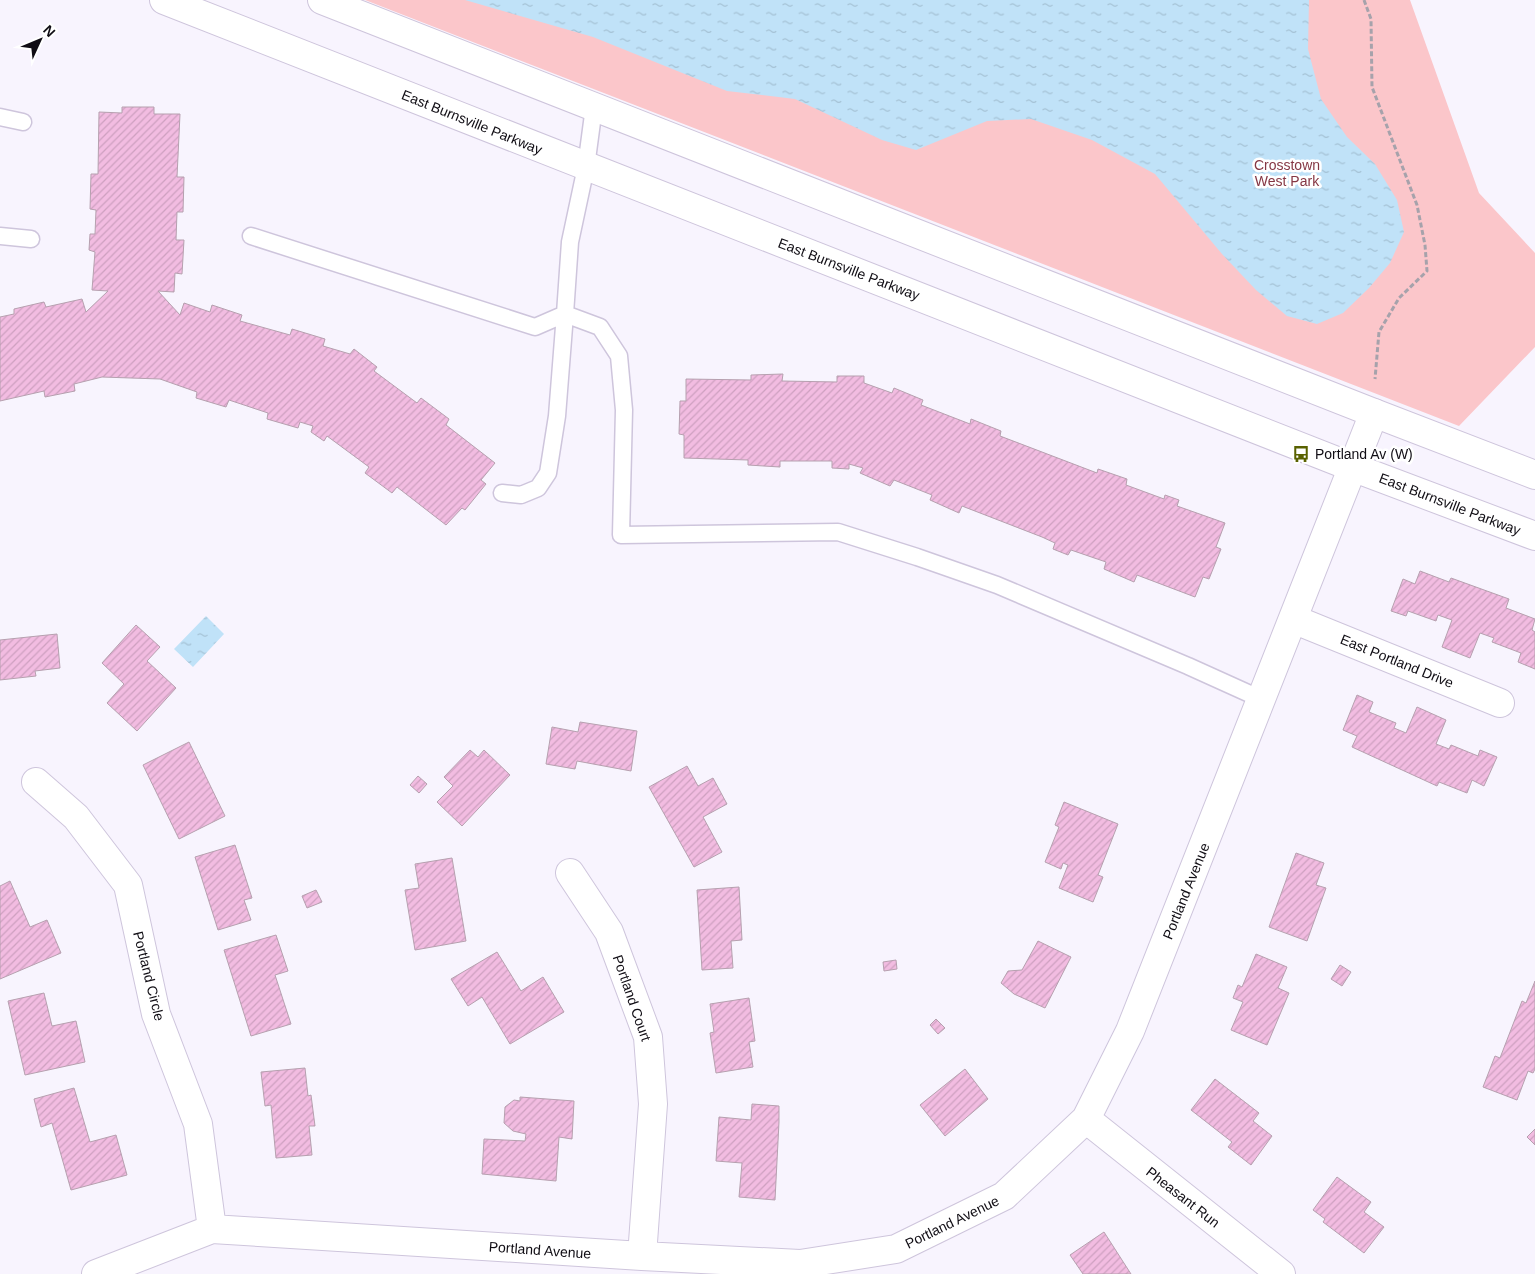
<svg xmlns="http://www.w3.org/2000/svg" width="1535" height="1274" font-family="Helvetica,sans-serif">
	<defs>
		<pattern id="water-ripples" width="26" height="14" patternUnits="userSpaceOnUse" patternTransform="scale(1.25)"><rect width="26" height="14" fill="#c0e2f8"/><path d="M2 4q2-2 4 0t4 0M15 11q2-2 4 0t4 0" fill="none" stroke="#a4c1d4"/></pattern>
		<pattern id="building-hatch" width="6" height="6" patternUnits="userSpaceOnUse" patternTransform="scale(1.25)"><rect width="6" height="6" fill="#f2bce1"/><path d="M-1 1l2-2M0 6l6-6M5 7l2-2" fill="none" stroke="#cea0c0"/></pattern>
	</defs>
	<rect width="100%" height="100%" fill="#f8f4fe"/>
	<path fill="#fbc6ca" d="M365,0H1410L1479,193L1535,253V347L1459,426Z"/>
	<path fill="url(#water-ripples)" d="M465,0H1309L1308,49L1321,99L1347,137L1375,164L1397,200L1404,232L1390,263L1369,288L1343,313L1317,324L1287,316L1256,290L1222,254L1155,174L1092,140L1031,119L987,121L916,150L882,140L795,99L727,91L593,37Z
		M206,616L224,634L193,667L174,649Z"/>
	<path fill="url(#building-hatch)" stroke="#b6a0af" d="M122,107H154V114H180L177,177H184L183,212H177L176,240H184L182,274L175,273L174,292L158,291L180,315L184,303L210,312L212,305L242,315L240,321L290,335L292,329L325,339L323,346L350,354L354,349L377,367L374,371L417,403L421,398L449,419L446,425L495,463L481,480L486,484L465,510L462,508L446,525L397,487L392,493L365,473L369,467L327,436L324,441L311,432L313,426L300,422L298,428L267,419L268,413L229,400L226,407L196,398L197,392L160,379L102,377L74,384L75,391L45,397L44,391L0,401V317L14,314V309L44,302L46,307L82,299L86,312L108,291L92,290L95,252L89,250L90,234H95L96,210L90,209L91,174H98L99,112L122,113Z
		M783,374L782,381L837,382V376H864V383L892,393L894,388L923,400L921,405L970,424L971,419L1001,431L1000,436L1097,473L1098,469L1127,479L1126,485L1164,499L1165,495L1179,500L1177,506L1225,523L1216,547L1221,549L1209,579L1203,577L1195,597L1137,575L1134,582L1104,569L1106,562L1071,550L1068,555L1053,549L1055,543L1042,537L962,506L959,513L930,500L932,495L894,480L890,486L860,473L863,468L849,464V469L832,468V461H780V467L748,465V460L684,458V435L679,434L680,401H686V379L751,380V375Z
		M1420,571L1449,582L1451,578L1509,599L1506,608L1535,619L1532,630L1535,632V669L1518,662L1521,653L1492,642L1494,638L1480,633L1470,658L1442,647L1452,620L1438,615L1436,621L1408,611L1406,616L1391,611L1403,579L1415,584Z
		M136,625L160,647L147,661L176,688L137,731L107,703L124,684L102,663Z
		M57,634L60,668L35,671L36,676L0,680V640Z
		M1357,695L1373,702L1369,712L1396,723L1394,728L1406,733L1417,707L1446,720L1436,744L1449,749L1451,745L1478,756L1480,750L1497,757L1484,786L1472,780L1467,793L1439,782L1437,786L1352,747L1357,736L1343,730Z
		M580,722L637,731L631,771L577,761L575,769L546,764L552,727L578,732Z
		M189,742L225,816L179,839L143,765Z
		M470,750L478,757L484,750L510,775L462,826L437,802L453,786L444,777Z
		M687,766L698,786L713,778L727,804L703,817L722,852L694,867L649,787Z
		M418,776L427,784L419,793L410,785Z
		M1064,802L1118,824L1098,875L1103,877L1093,902L1059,888L1068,865L1063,863L1061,869L1045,862L1059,827L1055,825Z
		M235,845L252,898L244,900L251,920L218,930L195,857Z
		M1296,853L1324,863L1316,885L1326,888L1307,941L1269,927Z
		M452,858L466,941L415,950L405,890L419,888L415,864Z
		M10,881L30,927L47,920L61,953L0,979V886Z
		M739,887L742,940L731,941L733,968L702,970L697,890Z
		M316,890L322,902L307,908L302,896Z
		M276,935L288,971L275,975L291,1024L251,1036L224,950Z
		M1038,941L1071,957L1045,1008L1014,994L1001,983L1008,971L1022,970Z
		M497,952L521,991L543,977L564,1012L510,1044L482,997L468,1006L451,979Z
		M1256,954L1287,967L1278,988L1289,993L1267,1045L1231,1030L1243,1002L1233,998L1238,985L1242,987Z
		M896,960L897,969L884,971L883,962Z
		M1340,965L1351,972L1342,986L1331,979Z
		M1535,981V1069L1533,1073L1528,1071L1517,1100L1483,1087L1495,1056L1500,1058L1522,1001L1526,1003Z
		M44,993L52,1026L76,1021L85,1062L25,1075L8,1001Z
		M749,998L755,1041L749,1042L753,1067L716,1073L710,1033L714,1032L710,1004Z
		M936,1019L945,1028L938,1034L930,1025Z
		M305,1068L308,1096L311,1095L315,1126H309L312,1155L276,1158L271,1105L265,1106L261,1072Z
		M965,1069L988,1099L945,1136L920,1105Z
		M1215,1079L1259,1113L1253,1121L1272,1136L1251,1165L1228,1147L1232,1142L1191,1110Z
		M74,1088L90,1142L116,1135L127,1175L71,1190L52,1123L41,1127L34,1099Z
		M520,1097L574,1101L572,1139L559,1137L556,1181L482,1174L484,1139L525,1141L526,1134L513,1131L504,1123L505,1107L514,1100L520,1101Z
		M752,1104L779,1106V1122L775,1200L739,1197L742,1163L716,1161L719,1117L751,1120Z
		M1535,1129V1145L1527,1137Z
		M1337,1177L1371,1202L1364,1212L1384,1227L1364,1253L1323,1222L1325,1219L1313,1210Z
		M1104,1232L1131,1274H1083L1070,1255Z"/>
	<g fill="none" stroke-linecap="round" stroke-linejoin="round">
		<g stroke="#cec5dc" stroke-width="19">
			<path id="service" d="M594,107L586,167L570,242L565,314L600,327L619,356L624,410L621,535L838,532L917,557L997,585L1188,666L1261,699
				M0,117L23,122
				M0,236L31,239
				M251,236L535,327L565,314L557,416L548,473L538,488L521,495L502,493"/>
		</g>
		<g stroke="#cec5dc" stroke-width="30">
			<path id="minor" d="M1293,619L1500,703
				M36,782L76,817L128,885L156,1014L198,1124L212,1229
				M570,873L609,932L648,1037L653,1104L642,1256
				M1086,1119L1281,1274
				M96,1274L212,1229L642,1256L800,1264L896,1249L1004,1196L1086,1119L1130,1031L1374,413"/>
		</g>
		<g stroke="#cec5dc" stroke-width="30">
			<path id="tertiary" d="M164,0L1352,467L1535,536
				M322,0L1374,413L1535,475"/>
		</g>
		<path stroke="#a6a2ab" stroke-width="3" stroke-dasharray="5 2.5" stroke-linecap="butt" d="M1364,0L1371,19L1372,87L1417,205L1425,245L1427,271L1399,298L1379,332L1375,379"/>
		<use href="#service" stroke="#fff" stroke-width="16"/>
		<use href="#minor" stroke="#fff" stroke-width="28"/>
		<use href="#tertiary" stroke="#fff" stroke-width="28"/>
	</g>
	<defs>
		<g id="bus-bare" transform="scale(1.35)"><path d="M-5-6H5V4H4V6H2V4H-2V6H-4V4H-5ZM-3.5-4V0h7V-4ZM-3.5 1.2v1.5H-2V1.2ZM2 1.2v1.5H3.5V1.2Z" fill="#596100" stroke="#fff" stroke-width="2.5" paint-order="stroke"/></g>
	</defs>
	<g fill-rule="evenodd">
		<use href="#bus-bare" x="1301" y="454"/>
	</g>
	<g text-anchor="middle" stroke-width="5" stroke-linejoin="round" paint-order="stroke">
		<g font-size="14" fill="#100d14" stroke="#fff">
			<text transform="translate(472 122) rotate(22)" y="5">East Burnsville Parkway</text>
			<text transform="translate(849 269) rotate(21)" y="5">East Burnsville Parkway</text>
			<text transform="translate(1450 504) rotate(21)" y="5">East Burnsville Parkway</text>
			<text transform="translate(1397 661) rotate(22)" y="5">East Portland Drive</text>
			<text transform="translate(1186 891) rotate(-68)" y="5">Portland Avenue</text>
			<text transform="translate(149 976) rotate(76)" y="5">Portland Circle</text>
			<text transform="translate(632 998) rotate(71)" y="5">Portland Court</text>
			<text transform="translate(1183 1197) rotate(38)" y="5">Pheasant Run</text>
			<text transform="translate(952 1222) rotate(-26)" y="5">Portland Avenue</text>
			<text transform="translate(540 1250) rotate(4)" y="5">Portland Avenue</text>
		</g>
		<g font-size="14" fill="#853744" stroke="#fff">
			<text x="1287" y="170">Crosstown<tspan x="1287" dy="16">West Park</tspan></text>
		</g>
		<g font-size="14" fill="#100d14" stroke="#fff" text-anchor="start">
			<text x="1315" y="459">Portland Av (W)</text>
		</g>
	</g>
	<g transform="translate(40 40) rotate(46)" stroke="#ffffff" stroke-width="4" paint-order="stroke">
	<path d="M0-4L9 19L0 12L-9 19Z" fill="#100d14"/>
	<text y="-8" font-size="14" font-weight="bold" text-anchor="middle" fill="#100d14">N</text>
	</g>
</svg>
